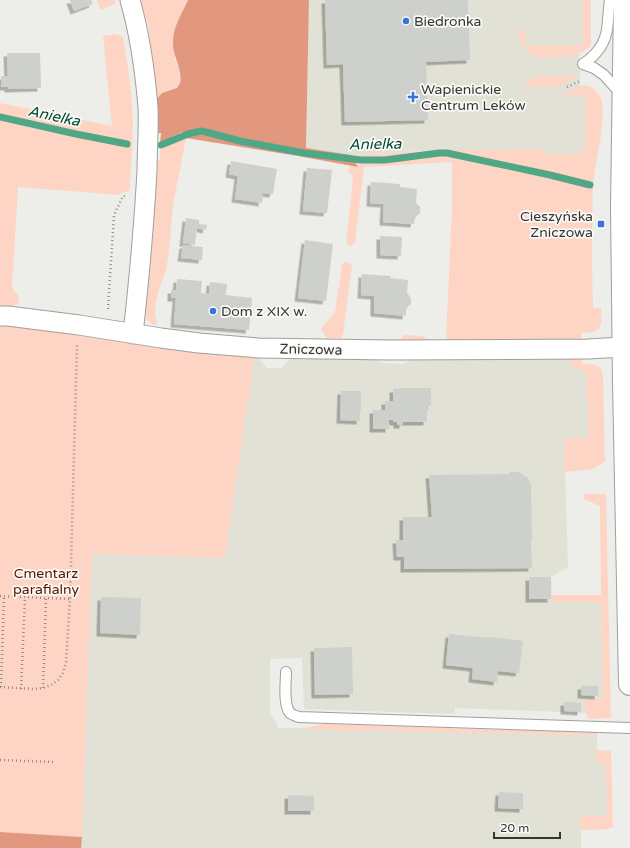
<svg xmlns="http://www.w3.org/2000/svg" width="630" height="848" font-family="'Varela Round',sans-serif">
	<defs>
		<filter id="shadow"><feDropShadow dx="-3.5" dy="3.5" stdDeviation="0" flood-color="#0004"/></filter>
	</defs>
	<rect width="100%" height="100%" fill="#edede9"/>
	<path fill="#e2e1d6" d="M309,0H582L583,45L579,46L580,86L588,95L589,150L577,158L438,150L351,155L306,149Z
		M415,358L571,360V365L586,373L589,438L564,439L568,567L551,577L552,602H601L603,699H586V713L455,708V714L304,709L302,658L270,659V713L279,728L597,735V764L606,765L607,816H581V848H81L92,554L225,558L254,359H259L267,368H282L290,359H377L382,363L403,364Z"/>
	<path fill="#fed4c5" d="M97,0H115L116,3L100,10Z
		M141,0H188L174,32L175,58L179,71L180,83L177,88L162,93L156,100L149,29Z
		M582,0H591V46C579,56 570,56 555,57C550,57 544,58 539,57C527,55 519,44 518,32L521,30H524L525,32L526,46L583,45Z
		M115,34L123,37C128,65 132,93 133,122C133,142 131,163 130,183L129,191L120,193V195L18,187L12,288L19,297L18,303L12,307L0,305V103L112,126L103,36Z
		M574,76L575,78L558,87H523C527,81 533,78 540,77Z
		M585,85C595,88 601,94 602,104C605,132 595,159 593,186C592,197 593,208 592,219C592,249 592,278 593,308H601C602,328 603,332 581,333V341L387,343L383,339H401L404,335L423,336L427,339L446,341L452,207V162L364,167L355,243L351,246H348L346,241L353,181L351,174L348,172L350,166L358,167L351,155L429,151L444,149L456,150L545,149L546,155L581,154V148L586,147L585,95H561L580,86Z
		M186,138L173,204L169,251L166,270L158,292L155,308V313L157,324L153,325L146,319L145,313L156,160H160V149Z
		M346,262L351,264L352,266L343,334L341,338H327L321,329L335,312L342,265L343,263Z
		M0,323L71,332V335L93,337L255,354L259,359H254L225,558L92,554L82,837L0,832Z
		M552,355L582,356V364C594,365 600,362 603,376L605,462L593,469L565,472L564,439L589,438L586,373L571,365V360H552Z
		M585,494H604L606,495L611,718L589,719L586,713V699H603L601,602H552L551,595H601L600,506L584,499Z
		M324,724L597,733V735L299,729Z
		M597,750L611,751L613,827L608,829L581,830L580,816H607L606,765L597,764Z"/>
	<path fill="#e2987e" d="M188,0H309L306,148L351,155L358,167L298,156L186,138L182,132L165,141L160,142L161,133H158V115L156,100L162,93L177,88C178,86 179,85 180,83C183,71 173,56 173,44C172,28 182,14 188,0Z
		M0,832L82,837L81,848H0Z"/>
	<g fill="none" stroke-linecap="round" stroke-linejoin="round">
		<path stroke="#50a786" stroke-width="7" d="M0,117L76,134L127,144
			M161,145L188,134L201,131L210,133L240,141L304,153L361,160H385L439,153H447L550,175L590,185"/>
	</g>
	<path fill="#ced0cc" filter="url(#shadow)" d="M70,0H91L93,4L74,11Z
		M325,0H468L470,60L426,62L428,120L345,122L343,64L327,65Z
		M7,53H40L41,88L8,89V87H1V76H8Z
		M231,161L277,169L273,194L263,193L262,203L235,199L238,176L229,174Z
		M307,168L332,170L327,213L303,211Z
		M371,182L400,184V187L417,189L416,203L420,207V213L415,217L414,224L383,222L384,204L370,203Z
		M186,218L199,220V224L207,225L206,230L197,228L195,245L183,243Z
		M380,236L402,237L401,256L380,255Z
		M305,240L333,244L326,301L298,298Z
		M183,245L203,247L202,260L181,258Z
		M362,274L391,276L390,278L408,280L407,293L411,298V304L406,308V316L374,313V296L361,295Z
		M177,279L202,281L201,293L209,294L210,282L227,284L226,295L252,298L249,330L174,324L176,298H171V290H176Z
		M401,388H431V406H427V422H403V425H397V422H393V420H389V429H373V410H385V401H393V389H401Z
		M341,391H361V410H360V421L340,420Z
		M509,472H519L528,478L531,484L532,539H531L532,568L404,569V557H397L396,540H403V517H432L429,475L509,474Z
		M529,577H551V599H529Z
		M101,597L141,598L140,635L100,633Z
		M449,634L490,638V637L523,641L519,673L498,671L497,682L472,679L473,668L446,665Z
		M352,647L353,694L315,695L314,648Z
		M581,686H598V696L581,695Z
		M564,702L581,703V712L564,711Z
		M499,792L523,793V809L498,808Z
		M288,795L314,796V811H288Z"/>
	<g fill="none" stroke-linecap="round" stroke-linejoin="round">
		<g stroke="#9f9f9b" stroke-width="12">
			<path id="service" d="M583,64C589,60 595,55 599,49C610,35 607,17 610,0
				M583,64L594,68L604,75L621,94
				M286,672C286,682 283,705 290,713C292,715 296,716 299,717L630,728"/>
		</g>
		<g stroke="#9f9f9b" stroke-width="21">
			<path id="minor" d="M130,0C140,35 145,71 148,107C149,129 147,150 147,171C144,225 139,280 133,334
				M0,316H8L79,325L161,338L199,343L258,348L389,350L588,349L623,347"/>
		</g>
		<g stroke="#9f9f9b" stroke-width="24">
			<path id="secondary" d="M625,0L622,207L624,381L630,684"/>
		</g>
		<path stroke="#8f8f8c" stroke-width="2.5" stroke-dasharray="1 3" stroke-linecap="butt" d="M567,87L580,81
			M108,309L114,215L123,196H125
			M0,596L70,599
			M0,687L35,689L43,688L51,685L58,680L63,673L66,662L70,599L77,345
			M1,687L4,596
			M43,688L46,598
			M21,689L25,597
			M0,760L54,762"/>
		<use href="#service" stroke="#fff" stroke-width="10"/>
		<use href="#minor" stroke="#fff" stroke-width="19"/>
		<use href="#secondary" stroke="#fff" stroke-width="22"/>
	</g>
	<g fill="#3873e2" stroke="#fbfaf6" stroke-width="1.5">
		<circle cx="406" cy="21" r="4"/>
		<path d="M411 91h4v4h4v4h-4v4h-4v-4h-4v-4h4z"/>
		<rect x="597" y="220" width="8" height="8" rx="2"/>
		<circle cx="213" cy="311" r="4"/>
	</g>
	<g text-anchor="middle" stroke-width="3.5" stroke-linejoin="round" paint-order="stroke">
		<g font-size="14" fill="#353534" stroke="#fbfaf6" text-anchor="start">
			<text x="414" y="26">Biedronka</text>
			<text x="421" y="94">Wapienickie<tspan x="421" dy="16">Centrum Leków</tspan></text>
			<text x="593" y="221" text-anchor="end">Cieszyńska<tspan x="593" dy="16">Zniczowa</tspan></text>
			<text x="221" y="316">Dom z XIX w.</text>
		</g>
		<g font-size="14" fill="#353534" stroke="#fbfaf6">
			<text transform="translate(311 349) rotate(1)" y="5">Zniczowa</text>
		</g>
		<g font-size="14" fill="#571500" stroke="#fbfaf6">
			<text x="46" y="578">Cmentarz<tspan x="46" dy="16">parafialny</tspan></text>
		</g>
		<g font-size="15" font-style="italic" fill="#004b36" stroke="#fbfaf6">
			<text transform="translate(54 116) rotate(12)" y="5">Anielka</text>
			<text transform="translate(375 144) rotate(-1)" y="5">Anielka</text>
		</g>
	</g>
	<path d="M494 832v6h66v-6" fill="none" stroke="#353534" stroke-width="2"/>
	<text x="500" y="832" font-size="12" fill="#353534" stroke="#fbfaf6" stroke-width="3" paint-order="stroke">20 m</text>
</svg>
